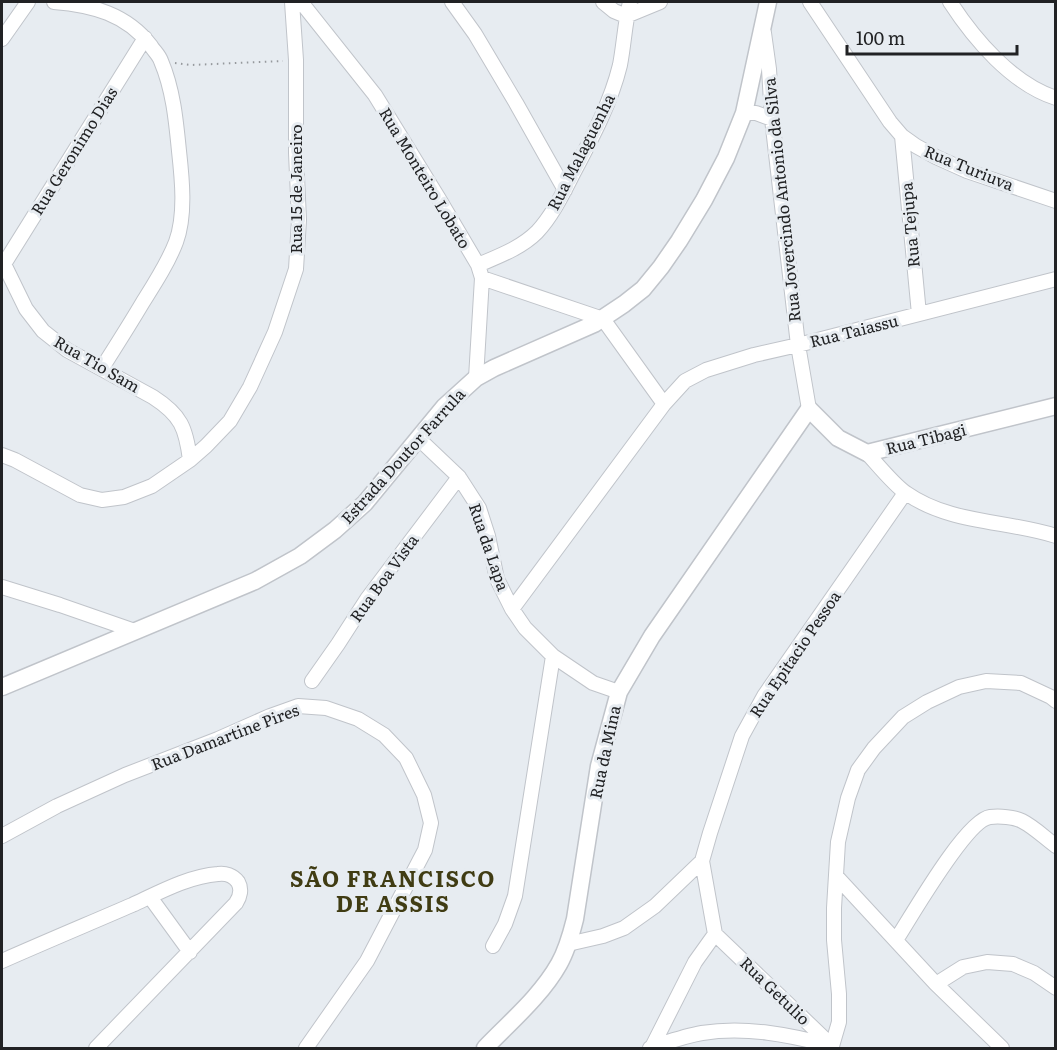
<svg xmlns="http://www.w3.org/2000/svg" width="1057" height="1050" font-family="Literata,serif">
	<rect width="100%" height="100%" fill="#e7ecf1"/>
	<g fill="none" stroke-linecap="round" stroke-linejoin="round">
		<g stroke="#c0c4ca" stroke-width="16">
			<path id="minor" d="M54,2C92,5 127,14 151,46C154,51 159,55 161,61C173,89 176,120 179,151C182,178 186,215 176,242C168,263 155,283 143,302C130,324 116,346 102,368
				M301,2L375,95L439,199L478,265L482,278L476,378
				M452,2L475,34L516,103L565,190
				M603,2L614,11L626,16L660,2
				M810,2L890,122L902,136L916,146L936,157L967,171L1056,201
				M950,2C974,39 1012,84 1056,98
				M764,33L769,69L772,119L798,345L809,409
				M2,39L28,2
				M744,113H756L772,119
				M902,136L919,314
				M4,264L26,309L43,331L67,350L153,397C181,415 186,428 190,460
				M4,264L145,38
				M478,265C499,256 521,248 537,232C553,215 564,191 575,170C593,136 611,102 620,65C624,44 625,22 630,2
				M482,278L603,319L664,404
				M419,439L459,477L479,508L488,536L497,579L512,609L525,628L553,656L593,683L619,692
				M867,453C878,465 894,485 906,493C950,524 1006,520 1056,536
				M2,455L15,460L80,495L102,500L124,497L152,486L190,460L206,446L230,421L250,387L275,332L296,269L299,220L296,153V60L292,2
				M2,587L60,605L135,631
				M512,609L664,404L685,381L706,370L754,355L798,345L1056,279
				M312,681L338,644L367,599L459,477
				M2,836L57,806L125,775L218,739L270,716L298,706L326,708L358,719L384,735L406,758L424,795L431,823L425,850L367,961L306,1048
				M836,876L936,984L1002,1048
				M150,897L190,952
				M715,934L702,861L710,833L742,736L764,696L905,493
				M715,934L830,1044
				M896,940C911,917 966,820 990,817C1000,816 1014,817 1022,821C1034,827 1045,838 1056,846
				M568,944L603,936L624,928L655,906L702,861
				M493,946L505,924L515,896L553,656
				M2,961C45,942 88,924 132,905C158,893 189,876 218,874C225,873 233,875 238,882C242,889 240,897 236,903L96,1048
				M936,984L963,967L987,962L1013,964L1034,973L1056,988
				M652,1047L695,962L715,934
				M650,1048L652,1047C668,1042 685,1036 702,1033C746,1026 790,1035 832,1046L839,1022V994L834,940V908L838,842L848,798L858,770L874,748L903,717L927,702L959,687L986,681L1021,683L1051,697L1056,701"/>
		</g>
		<g stroke="#c0c4ca" stroke-width="19">
			<path id="tertiary" d="M2,687L255,581L300,556L335,530L365,503L444,407L476,378L494,368L594,324L624,304L643,289L661,267L679,241L704,200L726,158L744,113L768,2
				M485,1048C510,1022 541,996 559,964C567,950 571,935 575,919L599,766L619,692L652,636L809,409L838,438L867,453L1056,406"/>
		</g>
		<path stroke="#96999d" stroke-width="2" stroke-dasharray="1.5 4.5" stroke-linecap="butt" d="M175,63L191,65L283,61"/>
		<use href="#minor" stroke="#fff" stroke-width="14"/>
		<use href="#tertiary" stroke="#fff" stroke-width="16"/>
	</g>
	<g text-anchor="middle" stroke-width="6" stroke-linejoin="round" paint-order="stroke">
		<g font-size="16" fill="#212224" stroke="#e7ecf1">
			<text transform="translate(74 151) rotate(-58)" y="6">Rua Geronimo Dias</text>
			<text transform="translate(581 152) rotate(-63)" y="6">Rua Malaguenha</text>
			<text transform="translate(969 168) rotate(22)" y="6">Rua Turiuva</text>
			<text transform="translate(425 178) rotate(59)" y="6">Rua Monteiro Lobato</text>
			<text transform="translate(296 189) rotate(-90)" y="6">Rua 15 de Janeiro</text>
			<text transform="translate(782 200) rotate(-96)" y="6">Rua Jovercindo Antonio da Silva</text>
			<text transform="translate(910 225) rotate(-95)" y="6">Rua Tejupa</text>
			<text transform="translate(854 331) rotate(-14)" y="6">Rua Taiassu</text>
			<text transform="translate(97 364) rotate(30)" y="6">Rua Tio Sam</text>
			<text transform="translate(926 439) rotate(-14)" y="6">Rua Tibagi</text>
			<text transform="translate(403 456) rotate(-48)" y="6">Estrada Doutor Farrula</text>
			<text transform="translate(489 547) rotate(71)" y="6">Rua da Lapa</text>
			<text transform="translate(384 578) rotate(-54)" y="6">Rua Boa Vista</text>
			<text transform="translate(795 654) rotate(-56)" y="6">Rua Epitacio Pessoa</text>
			<text transform="translate(225 737) rotate(-21)" y="6">Rua Damartine Pires</text>
			<text transform="translate(605 752) rotate(-78)" y="6">Rua da Mina</text>
			<text transform="translate(775 991) rotate(44)" y="6">Rua Getulio</text>
		</g>
		<g font-size="22" font-weight="bold" letter-spacing="1.5" fill="#403c13" stroke="#e7ecf1">
			<text x="393" y="887">SÃO FRANCISCO<tspan x="393" dy="25">DE ASSIS</tspan></text>
		</g>
	</g>
	<rect width="1057" height="1050" fill="none" stroke="#212224" stroke-width="6"/>
	<path d="M847 45v9h170v-9" fill="none" stroke="#212224" stroke-width="3"/>
	<text x="856" y="45" font-size="18" fill="#212224" stroke="#e7ecf1" stroke-width="4.5" paint-order="stroke">100 m</text>
</svg>
